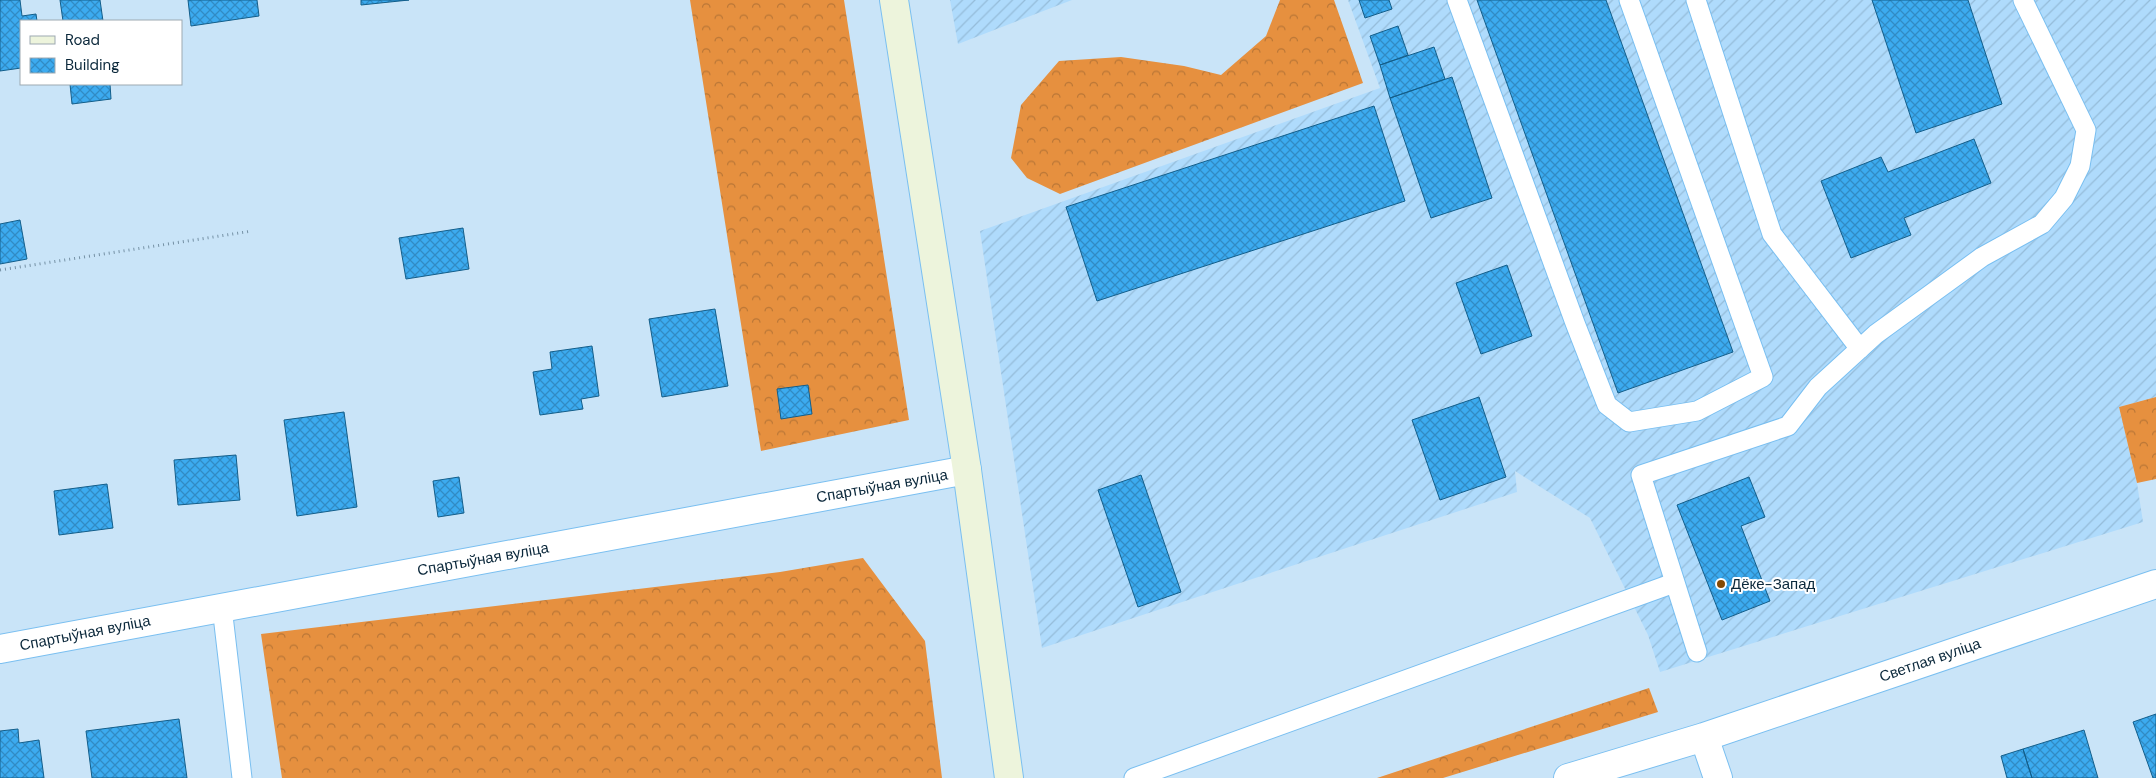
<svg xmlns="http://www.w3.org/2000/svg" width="2156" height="778" font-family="'DM Sans',sans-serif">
	<defs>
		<pattern id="industrial-furrows" width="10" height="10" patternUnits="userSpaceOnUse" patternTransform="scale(1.25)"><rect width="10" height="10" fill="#afdbfc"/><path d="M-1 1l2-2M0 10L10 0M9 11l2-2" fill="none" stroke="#95bcd9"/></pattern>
		<pattern id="forest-crowns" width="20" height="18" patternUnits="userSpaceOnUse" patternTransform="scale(1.25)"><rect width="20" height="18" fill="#e6903f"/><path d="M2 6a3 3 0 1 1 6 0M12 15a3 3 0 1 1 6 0" fill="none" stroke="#b97636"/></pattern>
		<pattern id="building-cross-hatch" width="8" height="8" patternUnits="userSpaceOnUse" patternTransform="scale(1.25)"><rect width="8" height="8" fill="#3cabf0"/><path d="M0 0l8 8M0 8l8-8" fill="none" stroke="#318bc4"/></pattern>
	</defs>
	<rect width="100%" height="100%" fill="#c9e4f8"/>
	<path fill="url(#industrial-furrows)" d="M950,0H1072L958,44Z
		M1348,0H2156V397L2119,407L2137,483L2143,522L1660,672L1648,635L1590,518L1515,471L1517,492L1042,648L980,231L1380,88Z"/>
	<path fill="url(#forest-crowns)" d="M690,0H844L909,420L761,451Z
		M1280,0H1334L1363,83L1060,194L1027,178L1011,158L1021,105L1059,61L1121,57L1184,66L1221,75L1266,36Z
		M2156,397V479L2137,483L2119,407Z
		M863,558L925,641L942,778H282L261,634L780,572Z
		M1649,688L1658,712L1443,778H1377Z"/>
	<path fill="url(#building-cross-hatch)" stroke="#135e8a" d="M0,0H20L22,16L36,14L37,21H21V68L0,71Z
		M60,0H100L103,21H63Z
		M188,0H257L259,16L191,26Z
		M361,0H409L361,5Z
		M1359,0H1389L1392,9L1365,18Z
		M1477,0H1606L1733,352L1618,393Z
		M1872,0H1968L2002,104L1916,133Z
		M1398,26L1408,55L1380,65L1370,36Z
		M1434,47L1445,79L1390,98L1380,65Z
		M1452,77L1492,198L1431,218L1390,98Z
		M70,84H110L111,99L72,104Z
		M1374,106L1405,201L1097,301L1066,207Z
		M1974,139L1991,183L1904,218L1911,235L1851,258L1821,181L1881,157L1888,172Z
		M20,220L27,259L0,264V224Z
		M463,228L469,269L406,279L399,238Z
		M1507,265L1532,336L1481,354L1456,283Z
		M715,309L728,386L662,397L649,319Z
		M592,346L599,396L581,399L583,409L540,415L533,372L552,369L550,352Z
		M808,385L812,414L781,419L777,389Z
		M1479,397L1506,477L1440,500L1412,420Z
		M344,412L357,507L297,516L284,420Z
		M236,455L240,500L178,505L174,460Z
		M1141,475L1181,592L1138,607L1098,490Z
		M459,477L464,513L438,517L433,481Z
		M1749,477L1765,517L1741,526L1770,601L1722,620L1677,505Z
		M107,484L113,528L59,535L54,491Z
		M2156,714V778H2153L2133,722Z
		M179,719L187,778H92L86,731Z
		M18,729L19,743L39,740L44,778H0V731Z
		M2084,730L2098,778H2032L2023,749Z
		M2023,749L2032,778H2007L2001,756Z"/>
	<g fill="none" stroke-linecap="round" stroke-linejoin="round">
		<g stroke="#7abff0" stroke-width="21">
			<path id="lane" d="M1457,0L1575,323L1607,405L1629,422L1697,411L1763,377L1629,0
				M1696,0L1772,234L1860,349
				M222,607L242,778
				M1697,652L1641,475L1788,426L1818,387L1876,334L1982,257L2042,224L2064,198L2080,166L2086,130L2023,0
				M1134,778L1674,583"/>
		</g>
		<g stroke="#7abff0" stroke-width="30">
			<path id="street" d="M0,649L967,470
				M1704,737L1718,778
				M1568,778L1704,737L2156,584"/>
		</g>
		<g stroke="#7abff0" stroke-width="30">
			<path id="secondary" d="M894,0L967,470L1009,778"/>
		</g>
		<path stroke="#7591a5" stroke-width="3" stroke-dasharray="1 4" stroke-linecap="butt" d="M0,270L252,231"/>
		<use href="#lane" stroke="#fff" stroke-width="19"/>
		<use href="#street" stroke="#fff" stroke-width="28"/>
		<use href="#secondary" stroke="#edf4dc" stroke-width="28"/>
	</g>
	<circle fill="#854902" stroke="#fff" stroke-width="2" cx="1721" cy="584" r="5"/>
	<g text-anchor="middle" stroke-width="4" stroke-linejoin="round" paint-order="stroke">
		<g font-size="15" fill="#0b283b" stroke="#fff">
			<text transform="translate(882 486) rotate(-10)" y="5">Спартыўная вуліца</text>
			<text transform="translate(483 559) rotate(-10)" y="5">Спартыўная вуліца</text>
			<text transform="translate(85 633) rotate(-11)" y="5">Спартыўная вуліца</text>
			<text transform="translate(1930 660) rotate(-19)" y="5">Светлая вуліца</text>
		</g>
		<g font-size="15" fill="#0b283b" stroke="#fff" text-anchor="start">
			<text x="1731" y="589">Дёке-Запад</text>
		</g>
	</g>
	<rect x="20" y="20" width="162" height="65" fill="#ffffff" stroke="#9da9b1"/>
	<rect x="30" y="36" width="25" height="8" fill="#edf4dc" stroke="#9da9b1"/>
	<text x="65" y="45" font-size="15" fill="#0b283b">Road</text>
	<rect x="30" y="58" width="25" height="15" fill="url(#building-cross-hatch)" stroke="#9da9b1"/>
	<text x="65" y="70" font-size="15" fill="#0b283b">Building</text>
</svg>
